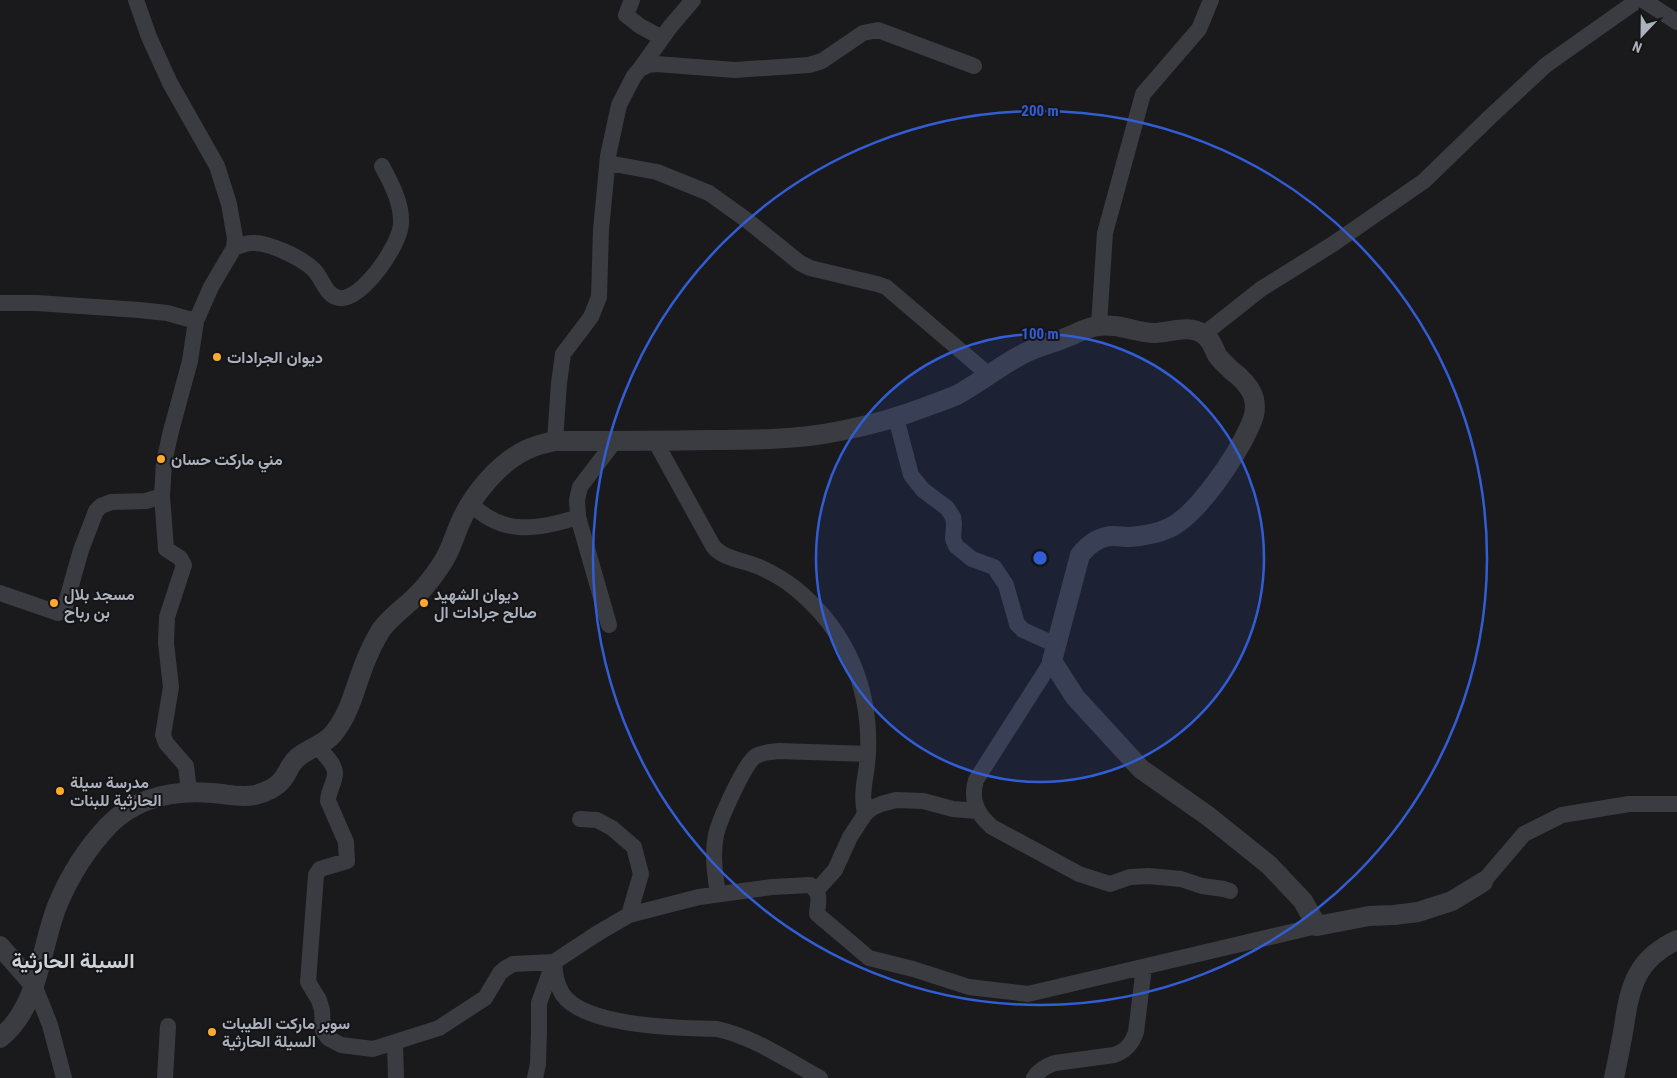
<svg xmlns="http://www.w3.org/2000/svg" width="1677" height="1078" font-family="'Roboto Condensed',Vazirmatn,sans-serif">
	<rect width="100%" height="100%" fill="#1a1a1d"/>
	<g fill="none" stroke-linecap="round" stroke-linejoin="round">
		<path stroke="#3b3c42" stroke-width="16" d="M136,0L149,37L170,83L217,166L229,204L235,238L234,248L211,287L196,321L190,361L171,431L164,462L162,496L166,549L180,558L184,565L167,617L166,643L171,687L163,735L166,743L186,766L189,791
			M632,0L626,15L640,26L662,38
			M1643,0L1677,22
			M640,69L670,27L693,0
			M608,163L657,172L709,193L748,221L800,263L810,268L877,284L886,287L989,375
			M234,248C239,246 246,243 252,243C269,242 302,258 314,270C323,279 325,295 339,298C361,302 401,244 401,223C402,203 391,183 382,166
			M0,303H37L139,310L167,313L196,321
			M1099,325L1105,233L1143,94L1199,29L1211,0
			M1204,334L1261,289L1333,244L1424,181L1490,117L1546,65L1638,0
			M896,418L911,475L923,490L947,508L953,517L954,524L953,539L956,546L972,559L994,567L1006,585L1017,624L1023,630L1056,645
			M555,441L559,383L563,354L591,317L599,297L601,230L608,156L619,105L634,76L640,69L648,65L656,64L735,70L809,65L822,61L863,33L878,30L974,66
			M655,441L713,546C723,559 743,560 757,566C771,572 785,580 796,589C847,631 871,688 868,754C867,776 860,791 865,814
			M470,503C502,536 538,530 578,517
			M0,593L58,613L64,610L81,550L96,511L101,506L111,502L146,501L162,496
			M609,625L578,517L577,500L580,487L615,441
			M1052,661L976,780C970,800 977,814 992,827L1079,874L1110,884L1130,877L1149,876L1181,879L1202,886L1224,889L1230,891
			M317,745C322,753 335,763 335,773C335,783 328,791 328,801L346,842L347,861L320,869L316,875L308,982L319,1000L322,1010L323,1030L328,1038L341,1045L373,1049L439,1028L485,998L500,973L506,968L513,964L554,962L598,933L629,915L699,897L772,887L810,885C822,893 818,901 817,914L869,958L913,969L969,987L1028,994L1317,926
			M580,819L597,820L612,828L634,847L641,874L629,915
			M1483,882L1524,834L1562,815L1629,804H1677
			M817,890L835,870L850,837L865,814L872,808L881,804L896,800L923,801L953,809L977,811
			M718,894C715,875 712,854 716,835C719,821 745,762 756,756C763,752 772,752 779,751L868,754
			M554,962C555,974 556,984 563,995C586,1027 680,1028 717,1029C754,1037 787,1060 820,1078
			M34,985L50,1025L64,1078
			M395,1043L396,1078
			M165,1078L168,1026
			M535,1078L538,1064L539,1030V1003L553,964
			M1034,1078C1039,1070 1045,1066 1055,1063L1114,1055C1126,1051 1132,1044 1136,1032L1144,967"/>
		<path stroke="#3b3c42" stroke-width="20" d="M0,946L34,985
			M0,1038C39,1007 40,950 57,906C69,877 87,848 109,825C137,797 175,790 212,793C228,794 239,798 255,795C264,793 277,787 282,780C288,773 290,764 297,758C308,748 323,746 333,734C353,710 356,680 369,653C372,645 377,637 381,630C392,615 407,606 419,593C427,585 435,574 441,565C451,551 454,536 461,521C473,494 499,463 526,450C535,445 546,443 555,441C606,441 657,441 708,440C752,440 797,440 840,431C871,425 900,417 928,406C938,402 948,399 957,395C981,382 1002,364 1027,352C1040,346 1056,342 1070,336C1079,332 1088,327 1098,326C1118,323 1134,332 1153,333C1170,333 1188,324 1203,334C1211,339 1213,347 1217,355C1221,361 1226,365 1231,370C1251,385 1262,401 1250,426C1237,455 1198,515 1169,528C1157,534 1142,536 1129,537C1124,537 1119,536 1114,536C1099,536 1089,544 1080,555L1052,661L1075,697L1141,769L1208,816L1269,865L1303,901L1317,926L1369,916L1394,915L1418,912L1452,901L1483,882
			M1614,1078C1618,1059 1622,1040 1625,1020C1630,983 1640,957 1677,940"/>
	</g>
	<circle cx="1040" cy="558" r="224" fill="#325dd4" fill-opacity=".12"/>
	<g fill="none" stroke="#325dd4" stroke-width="2.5">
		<circle cx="1040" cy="558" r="224"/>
		<circle cx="1040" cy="558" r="447"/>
	</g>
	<g fill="#ffaa2f" stroke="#151518" stroke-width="2">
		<circle cx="217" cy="357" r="5"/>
		<circle cx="161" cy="459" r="5"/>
		<circle cx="54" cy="603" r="5"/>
		<circle cx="424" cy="603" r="5"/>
		<circle cx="60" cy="791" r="5"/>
		<circle cx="212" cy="1032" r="5"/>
	</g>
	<g text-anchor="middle" stroke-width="4" stroke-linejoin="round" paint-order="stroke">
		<g font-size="16" font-weight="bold" fill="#abb2bd" stroke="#151518" text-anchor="start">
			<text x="227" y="363">ديوان الجرادات</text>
			<text x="171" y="465">مني ماركت حسان</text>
			<text x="64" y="600">مسجد بلال<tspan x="64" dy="18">بن رباح</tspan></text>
			<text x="434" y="600">ديوان الشهيد<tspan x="434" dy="18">صالح جرادات ال</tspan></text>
			<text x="70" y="788">مدرسة سيلة<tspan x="70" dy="18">الحارثية للبنات</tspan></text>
			<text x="222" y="1029">سوبر ماركت الطيبات<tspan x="222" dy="18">السيلة الحارثية</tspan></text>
		</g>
		<g font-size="21" font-weight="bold" fill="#cdd1d8" stroke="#151518">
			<text x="73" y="968">السيلة الحارثية</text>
		</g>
	</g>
	<circle cx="1040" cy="558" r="8" fill="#325dd4" stroke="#151518" stroke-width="2.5"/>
	<g font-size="15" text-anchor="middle" font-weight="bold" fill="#325dd4" stroke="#151518" stroke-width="4" stroke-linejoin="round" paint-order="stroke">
		<text x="1040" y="116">200 m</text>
		<text x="1040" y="339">100 m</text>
	</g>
	<g transform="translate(1642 35) rotate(202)" stroke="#151518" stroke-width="4" paint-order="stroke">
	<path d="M0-4L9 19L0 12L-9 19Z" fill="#abb2bd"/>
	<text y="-8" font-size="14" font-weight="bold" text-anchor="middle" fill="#abb2bd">N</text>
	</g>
</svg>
